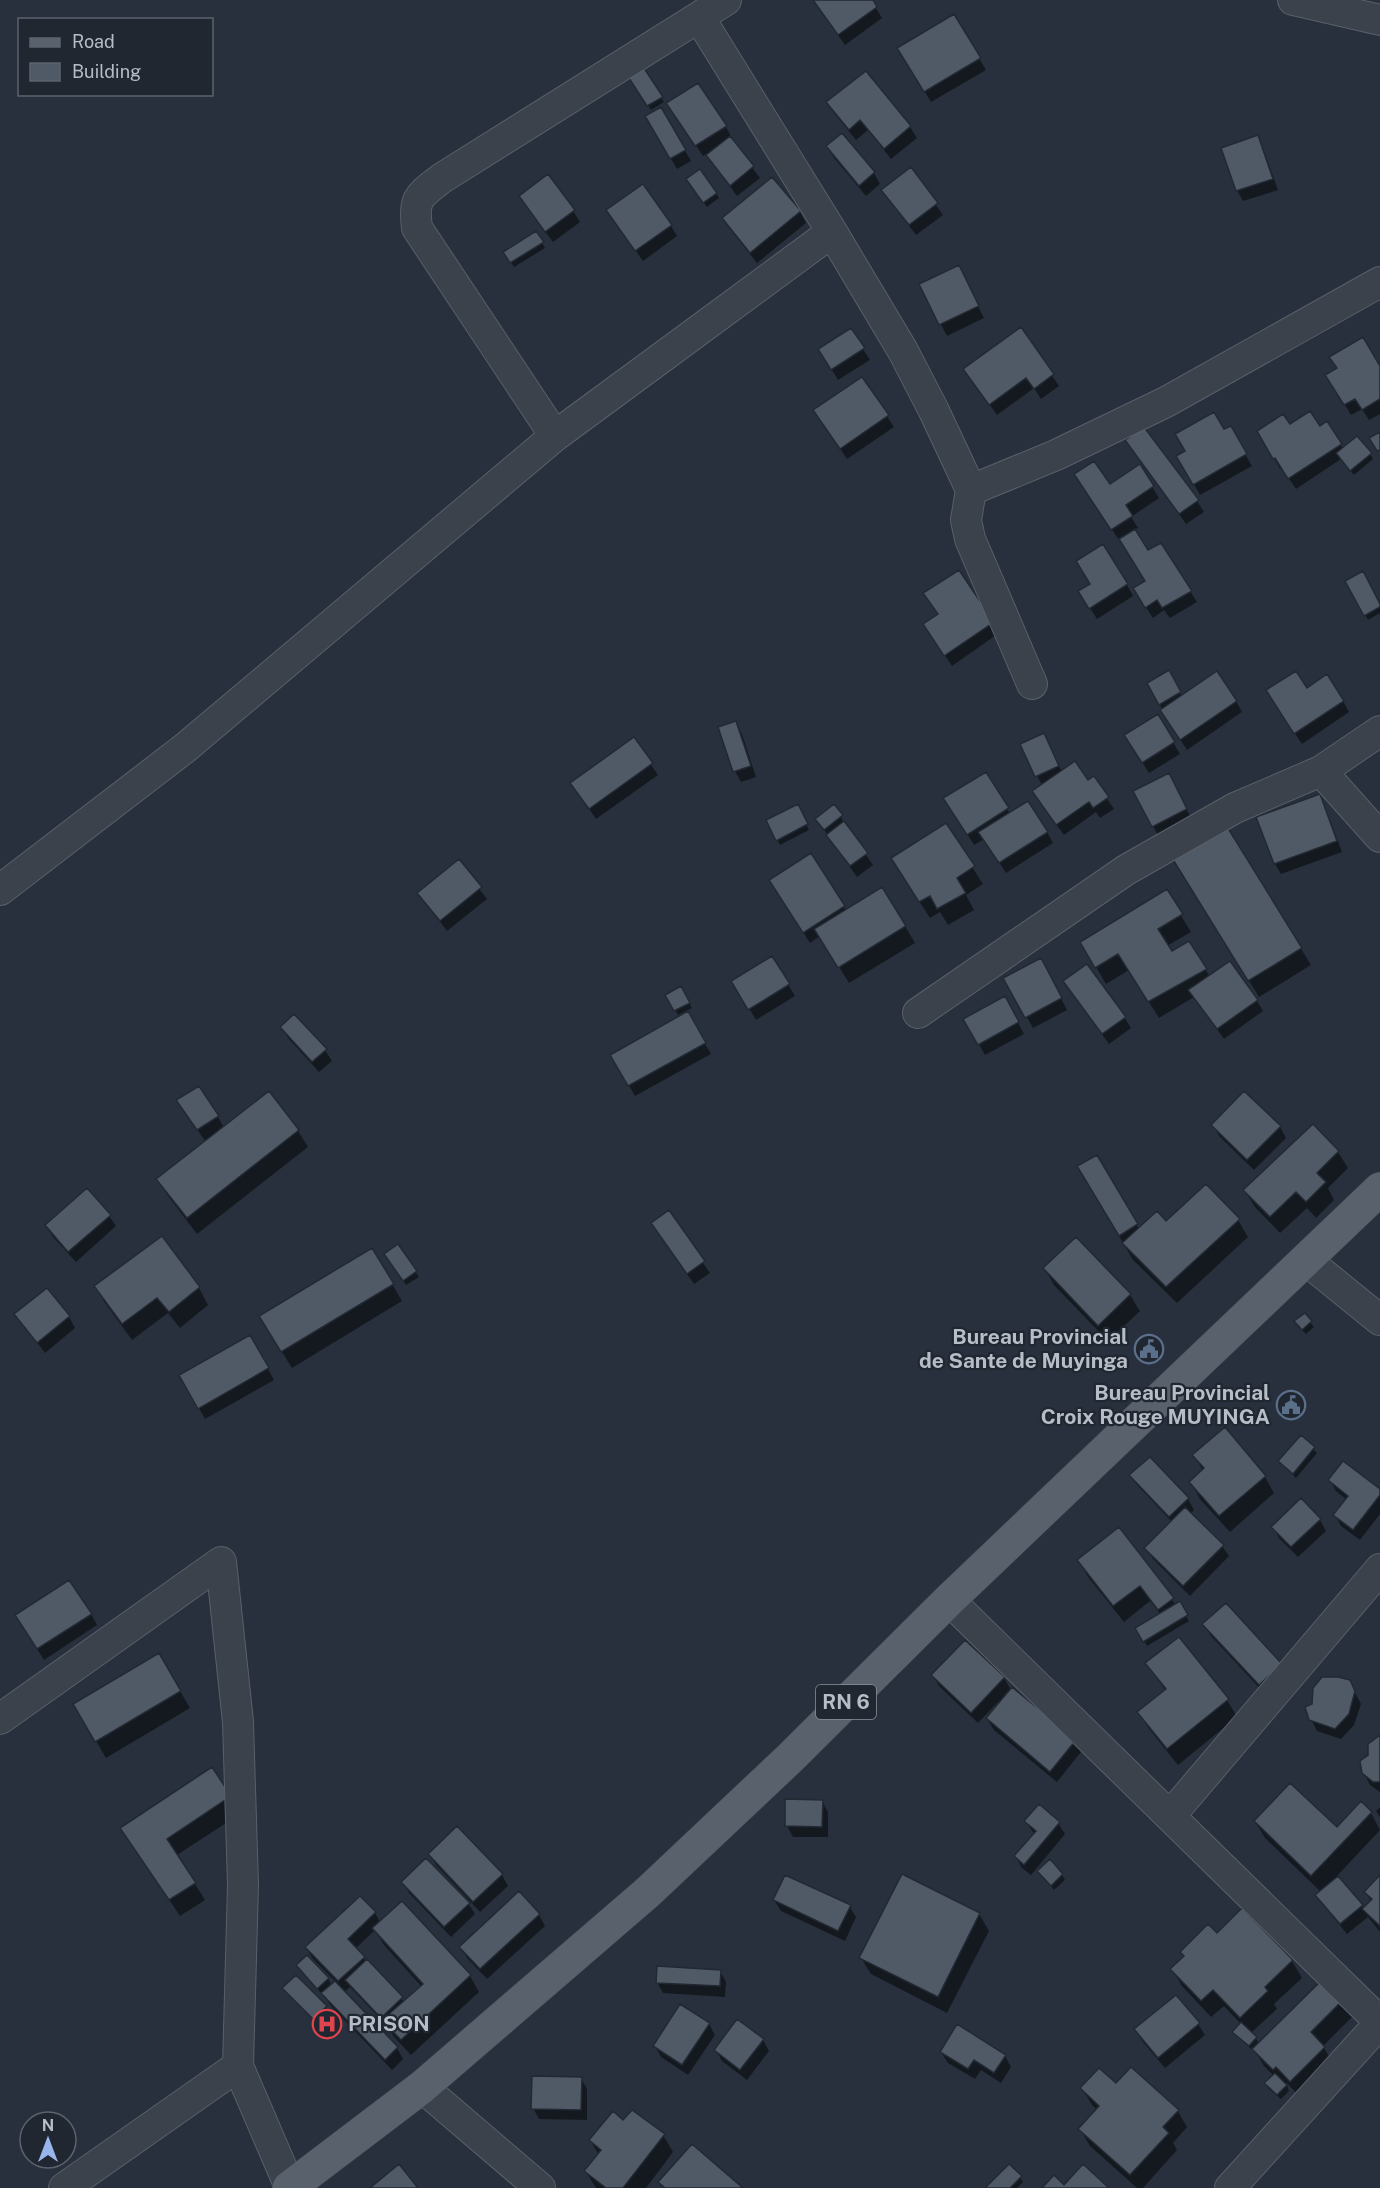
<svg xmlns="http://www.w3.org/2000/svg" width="1380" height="2188" font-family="'Public Sans',sans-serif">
	<rect width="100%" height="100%" fill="#27303c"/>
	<path fill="#0007" fill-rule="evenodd" d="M813,0H871L882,18L845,45Z
		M954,16L986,70L931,102L899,48Z
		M642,67L664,102L651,110L629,75Z
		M866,73L910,127L917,138L891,159L868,130L856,140L834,113L828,103Z
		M661,109L691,161L677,169L647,117Z
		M675,114L726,127L732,138H730L760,178L737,196L707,154L703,156Z
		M1257,137L1263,148L1278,190L1243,201L1237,190Z
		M828,147L874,173L880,184L866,196L834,158Z
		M911,169L943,215L916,235L883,190Z
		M772,179L800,212L806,223L757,263L730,229L724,219Z
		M691,185L716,193L719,198L707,207Z
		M527,207L573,211L580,222L553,242Z
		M615,221L671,226L677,236L643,261Z
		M536,233L545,248L514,267L505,252Z
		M964,278L984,318L947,336L921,285Z
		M1020,329L1059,386L1041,399L1034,388L997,415L965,370Z
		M863,349L870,360L838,380L826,360Z
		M1380,369V414L1369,420L1362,409L1351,415L1327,375Z
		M862,379L894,427L847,459L815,411Z
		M1327,423L1343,449L1370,454L1373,459L1354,475L1341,459L1296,489L1282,468L1280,469L1259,431L1289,426L1319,428Z
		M1230,428L1252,466L1200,495L1178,456Z
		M1127,441L1197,501L1204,512L1186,524Z
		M1139,466L1159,498L1131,517L1138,528L1134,530L1148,553L1190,591L1197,602L1170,618L1164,610L1153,618L1141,600L1147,582L1120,539L1119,540L1082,485L1109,486Z
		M959,572L999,633L952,666L931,635Z
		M1347,581L1380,606V613L1368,620Z
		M1127,585L1133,596L1097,619L1086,602Z
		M1168,672L1182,697L1236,701L1242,712L1187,750L1168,721L1149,683Z
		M1306,690L1343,701L1349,712L1302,744L1274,702Z
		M1157,716L1180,754L1149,773L1126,735Z
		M736,723L742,734L756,777L741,782L735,771Z
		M633,739L658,775L596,819L572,783Z
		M1049,746L1062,772L1087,782L1093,778L1114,809L1100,818L1096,812L1064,835L1040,802L1042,785L1037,776Z
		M985,774L1010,814L1047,832L1053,843L1006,873L984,839L974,845L952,809Z
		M1174,786L1192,820L1159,837L1153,826Z
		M1319,796L1325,807L1342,852L1281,874L1275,864Z
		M797,806L809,830L780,845L768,821Z
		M841,816L843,822L873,865L857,877L820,824Z
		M945,825L983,884L966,895L974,910L948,925L940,912L930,918L902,875Z
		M1226,827L1311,965L1259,997L1184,875Z
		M810,855L846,911L905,926L915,943L849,983L820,936L810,943L777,891Z
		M459,862L487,899L447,931L419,893Z
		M1166,891L1191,932L1167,946L1172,953L1189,943L1210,977L1257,1001L1263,1011L1224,1039L1194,997L1159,1018L1129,970L1106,984L1082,943Z
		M772,958L795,996L756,1020L733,981Z
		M1047,971L1067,1010L1033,1028L1005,978Z
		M681,988L692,1008L678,1015L667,995Z
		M1072,992L1124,1017L1131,1028L1109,1044Z
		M1005,998L1024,1034L985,1055L965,1019Z
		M687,1013L711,1054L635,1096L612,1055Z
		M282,1027L325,1050L332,1061L319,1072L288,1038Z
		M268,1093L298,1131L308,1147L197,1234L168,1196L158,1180L206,1142L184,1111L218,1117L224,1128Z
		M1213,1125L1280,1127L1286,1138L1254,1170L1219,1136Z
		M1338,1152L1348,1168L1328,1188L1334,1200L1316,1218L1307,1208L1280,1233L1255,1207L1245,1191Z
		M1096,1157L1139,1229L1166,1223L1238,1220L1248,1237L1177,1303L1133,1260L1079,1167Z
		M668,1213L710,1273L694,1284L659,1234Z
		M109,1216L116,1226L76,1262L53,1237L46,1226Z
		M161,1238L199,1288L208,1305L180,1328L168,1313L132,1340L105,1303L96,1287Z
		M398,1247L419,1277L406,1285L389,1260Z
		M1045,1269L1130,1295L1140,1311L1108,1341L1054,1285Z
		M392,1284L402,1301L292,1368L270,1333Z
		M47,1290L69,1317L75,1328L45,1353L16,1314Z
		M1304,1315L1314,1327L1306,1334L1299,1327Z
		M250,1337L274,1380L205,1419L181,1376Z
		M1301,1437L1317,1453L1296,1478L1280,1461Z
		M1194,1455L1265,1477L1274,1493L1230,1532L1200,1499L1191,1482L1203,1471Z
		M1149,1459L1188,1499L1194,1510L1190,1514L1222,1546L1229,1556L1190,1596L1153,1559L1146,1548L1172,1522L1138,1486L1131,1475Z
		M1330,1480L1380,1491V1514L1360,1540L1341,1526L1335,1515L1347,1500L1336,1491Z
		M1320,1520L1326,1531L1298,1557L1279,1538L1273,1527Z
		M1118,1529L1176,1605L1179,1604L1189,1621L1147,1646L1137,1629L1161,1615L1150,1601L1124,1622L1088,1577L1079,1560Z
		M91,1614L97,1625L44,1660L23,1626Z
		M1204,1625L1281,1665L1266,1695L1211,1636Z
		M965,1642L1004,1678L1011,1690L1075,1741L1081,1752L1057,1782L994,1730L987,1719L1000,1704L998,1702L978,1723L939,1686L933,1675Z
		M159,1655L190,1708L106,1758L75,1705Z
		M1147,1664L1227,1700L1237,1717L1178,1765L1149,1729L1139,1712L1166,1691Z
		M1349,1682L1361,1704L1354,1725L1341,1739L1317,1731L1311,1719Z
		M1380,1737V1792L1370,1785L1364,1773L1369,1756Z
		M211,1769L240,1814L177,1855L205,1900L180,1916L122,1829Z
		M822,1801L828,1812V1837H793L787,1826Z
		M1380,1807V1817L1376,1811Z
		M1371,1813L1380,1830L1337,1876L1364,1909L1371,1901L1366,1893L1380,1877V1932L1368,1917L1347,1934L1324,1906L1317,1895L1321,1892L1265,1838L1255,1821L1337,1829Z
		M1026,1822L1058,1823L1065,1834L1031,1875L1022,1868L1016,1857L1035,1835Z
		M430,1854L502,1875L508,1886L480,1912L436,1865Z
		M1039,1871L1062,1875L1065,1880L1054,1890Z
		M403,1882L468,1903L475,1914L451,1937L409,1893Z
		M360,1898L375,1913L380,1922L470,1976L479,1992L411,2055L394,2037L388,2027L350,1987L343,1993L397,2048L403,2059L392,2070L330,2005L322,1992L321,1993L298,1966L328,1979L332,1986L336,1982L313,1959L306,1948ZM375,1930L384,1945L422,1987L404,2002L355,1949Z
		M774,1900L849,1906L856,1917L845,1941L781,1911Z
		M1242,1910L1292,1961L1302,1978L1274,2004L1277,2009L1251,2033L1260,2044L1324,1980L1353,2016L1323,2046L1334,2065L1300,2097L1286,2082L1289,2091L1281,2099L1269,2089L1266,2084L1274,2076L1264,2066L1254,2049L1252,2050L1234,2032L1241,2024L1224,2006L1211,2017L1182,1986L1172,1969L1217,1935Z
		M979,1914L989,1931L947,2013L871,1974L861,1958Z
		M539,1915L545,1926L487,1979L467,1958L461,1947Z
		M720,1971L726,1982L725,1997L663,1993L657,1982Z
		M284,1989L325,2006L328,2011L317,2023Z
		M709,2024L715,2035L688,2075L661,2057L655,2046Z
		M1198,2024L1205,2035L1165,2068L1142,2041L1136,2030Z
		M763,2040L769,2051L747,2080L722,2061L716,2050Z
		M941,2052L1005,2056L1011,2067L1001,2083L981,2070L975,2079L948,2063Z
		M581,2078L587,2089V2120L539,2119L533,2108Z
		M1116,2085L1177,2110L1187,2127L1173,2143L1177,2150L1143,2188H1137L1090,2146L1080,2129L1097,2110L1092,2105L1082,2088Z
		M623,2122L663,2135L673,2152L646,2188H596L586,2172L599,2155L590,2140Z
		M1020,2177L1023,2182L1017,2188H987Z"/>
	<path fill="#505a67" stroke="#222933" stroke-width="1.5" d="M813,0H873L877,7L838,35Z
		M954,14L981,58L924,92L897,48Z
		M642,65L663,97L647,106L627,75Z
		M866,71L911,126L884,149L860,120L849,130L826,102Z
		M698,83L727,126L695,146L666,103Z
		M661,107L686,150L670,159L645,116Z
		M842,133L875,172L859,186L826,146Z
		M1258,135L1273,179L1236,191L1221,148Z
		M730,136L754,166L730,186L706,155Z
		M911,167L938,203L909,225L881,190Z
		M700,169L717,193L703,203L686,179Z
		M548,174L575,210L545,232L519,196Z
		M772,177L801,211L750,253L722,218Z
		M643,184L672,225L635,251L606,210Z
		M536,231L544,242L510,263L503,252Z
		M959,265L979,306L939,325L919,284Z
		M1021,327L1054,374L1034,389L1026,378L989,405L963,369Z
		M851,328L865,348L831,370L818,349Z
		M1363,337L1380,366V399L1362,410L1355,399L1344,405L1325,375L1337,368L1329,357Z
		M862,377L889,415L840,449L813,410Z
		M1310,411L1320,426L1327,421L1342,444L1288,479L1275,458L1273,459L1257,431L1283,414L1290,424Z
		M1214,412L1224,429L1231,426L1247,454L1193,485L1176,456L1185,451L1175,434Z
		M1144,427L1199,500L1179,514L1125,440Z
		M1380,432V450L1377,451L1369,438Z
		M1357,436L1372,453L1350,471L1336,453Z
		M1094,461L1110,484L1140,464L1154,486L1126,505L1133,516L1111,530L1074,474Z
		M1135,529L1148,550L1161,543L1192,591L1162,608L1157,600L1145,608L1133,588L1145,581L1119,539Z
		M1103,544L1128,584L1089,609L1078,591L1090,584L1076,561Z
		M959,570L994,622L944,656L923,624L938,614L923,593Z
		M1363,571L1380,604V607L1364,616L1345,581Z
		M1169,670L1181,692L1159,705L1147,683Z
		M1217,671L1237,701L1180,740L1160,710Z
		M1296,671L1307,688L1327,674L1344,701L1294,734L1266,690Z
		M1158,714L1175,742L1142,763L1124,735Z
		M736,721L751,766L733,772L718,727Z
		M1044,733L1059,766L1035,777L1020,744Z
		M634,737L653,763L589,809L570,783Z
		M1075,761L1088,780L1094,776L1109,797L1093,808L1089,802L1056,825L1032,791Z
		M986,772L1009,808L967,835L943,798Z
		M1169,773L1187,809L1152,827L1133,791Z
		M1320,794L1337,841L1274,864L1256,817Z
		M1028,801L1048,832L999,863L978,832Z
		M798,804L808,824L776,841L766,820Z
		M834,804L843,815L824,830L815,819Z
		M844,821L868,853L850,866L826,835Z
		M946,823L975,866L957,878L966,893L937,909L930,896L919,902L891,858Z
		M1226,825L1302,948L1248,981L1172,858Z
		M811,853L845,906L803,933L769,880Z
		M459,859L482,887L440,921L417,893Z
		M882,887L906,926L838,968L814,929Z
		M1167,889L1183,914L1158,929L1172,951L1189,941L1207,969L1148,1002L1118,954L1095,968L1080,942Z
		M772,956L790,984L748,1010L731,981Z
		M1041,958L1062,998L1025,1018L1003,978Z
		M1230,961L1258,1000L1217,1029L1188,990Z
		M1087,964L1126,1017L1102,1034L1063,981Z
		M681,986L690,1003L674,1011L665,995Z
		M1005,996L1019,1022L978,1045L963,1019Z
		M688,1011L706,1043L628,1086L610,1055Z
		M294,1014L327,1049L312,1062L280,1027Z
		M199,1086L219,1116L197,1130L176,1100Z
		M269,1091L299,1130L187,1218L156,1179Z
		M1244,1091L1281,1126L1247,1160L1211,1125Z
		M1313,1124L1339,1151L1317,1173L1326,1182L1306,1202L1296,1192L1270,1217L1243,1190Z
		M1097,1155L1138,1224L1119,1236L1077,1166Z
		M1206,1184L1240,1219L1166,1287L1122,1243L1157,1211L1166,1221Z
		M87,1188L111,1215L68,1252L45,1225Z
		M669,1210L705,1261L687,1274L651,1223Z
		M162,1236L200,1287L169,1312L157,1298L122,1324L94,1286Z
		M1076,1237L1131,1294L1098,1326L1043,1268Z
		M398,1244L417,1271L403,1281L384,1254Z
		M372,1248L394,1284L281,1352L259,1316Z
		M47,1288L70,1316L37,1343L14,1314Z
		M1305,1313L1312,1321L1302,1330L1294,1321Z
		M250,1335L269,1368L198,1409L179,1375Z
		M1225,1427L1266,1476L1219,1516L1189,1482L1204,1468L1192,1455Z
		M1301,1435L1315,1447L1293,1474L1278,1461Z
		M1150,1457L1189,1498L1169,1517L1129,1475Z
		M1343,1461L1380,1489V1495L1353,1530L1333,1515L1348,1496L1328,1480Z
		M1301,1498L1321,1519L1291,1547L1271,1527Z
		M1185,1507L1224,1545L1183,1586L1144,1548Z
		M1119,1527L1174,1598L1158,1610L1140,1586L1113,1606L1077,1560Z
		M69,1580L92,1614L37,1649L15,1615Z
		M1180,1601L1188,1615L1143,1642L1135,1628Z
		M1226,1603L1282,1664L1259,1685L1202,1624Z
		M1179,1637L1229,1699L1167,1749L1137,1712L1166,1689L1145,1663Z
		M965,1640L1005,1677L971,1713L931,1675Z
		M159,1653L181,1691L95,1742L73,1704Z
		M1322,1677H1338L1350,1680L1355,1691L1349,1714L1335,1729L1309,1720L1305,1707L1312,1704L1313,1688Z
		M1012,1687L1076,1740L1050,1772L986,1718Z
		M1380,1735V1782H1373L1362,1773L1360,1761L1368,1755V1744Z
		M212,1767L231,1796L167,1839L196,1883L169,1900L120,1828Z
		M1290,1783L1337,1827L1361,1801L1372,1812L1311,1876L1254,1821Z
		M785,1799L823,1800L822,1827L785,1826Z
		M1039,1804L1060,1822L1024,1865L1014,1856L1036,1831L1024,1821Z
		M457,1826L503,1874L473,1902L428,1854Z
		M426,1858L470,1903L444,1927L401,1882Z
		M1050,1859L1063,1874L1051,1886L1037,1871Z
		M902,1874L980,1913L938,1997L859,1958Z
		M785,1875L851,1905L838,1931L773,1900Z
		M1380,1875V1926L1362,1909L1372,1899L1364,1892Z
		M1338,1876L1363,1905L1340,1924L1315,1895Z
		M519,1891L540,1914L480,1969L459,1947Z
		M360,1896L376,1912L348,1939L365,1957L338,1981L305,1947Z
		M402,1901L471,1975L401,2040L382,2020L423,1984L372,1928Z
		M1242,1908L1293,1960L1265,1987L1268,1991L1240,2018L1213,1990L1201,2001L1170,1969L1184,1956L1180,1952L1208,1924L1217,1933Z
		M307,1955L329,1978L317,1989L296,1965Z
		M367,1959L403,1997L381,2018L345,1980Z
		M657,1966L721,1970L720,1986L656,1983Z
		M296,1975L327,2006L313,2019L282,1988Z
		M1324,1978L1344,1999L1311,2032L1325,2047L1290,2082L1276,2067L1273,2070L1252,2049Z
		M335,1981L398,2047L385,2060L321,1993Z
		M1176,1995L1200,2023L1158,2058L1134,2029Z
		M680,2004L710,2023L682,2065L653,2046Z
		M737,2019L764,2039L740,2070L714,2050Z
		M1241,2022L1257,2037L1249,2046L1232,2032Z
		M957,2024L1006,2055L994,2073L974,2060L968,2069L940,2052Z
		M1131,2067L1179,2110L1163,2127L1169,2133L1130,2175L1078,2129L1099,2106L1080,2088L1099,2068L1116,2083Z
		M1275,2073L1287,2085L1277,2095L1264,2083Z
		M532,2076L582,2077L581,2110L531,2109Z
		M632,2110L665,2134L623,2188H606L584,2171L601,2150L589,2140L613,2111L623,2120Z
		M692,2144L743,2188H665L658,2182Z
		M399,2164L418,2188H370Z
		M1009,2164L1022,2176L1010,2188H985Z
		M1083,2164L1109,2188H1042L1054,2175L1064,2185Z"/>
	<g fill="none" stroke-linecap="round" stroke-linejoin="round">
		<g stroke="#59606a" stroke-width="32">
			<path id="minor" d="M1293,0L1380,20
				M699,17L832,232L903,351L934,411L971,490L966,520L970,539L1032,684
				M555,436L417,228C413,197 419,196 442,178L726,0
				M971,490L1056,455L1166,402L1380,282
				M1321,771L1380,837
				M0,890L185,748L555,436L832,232
				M918,1013L1126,870L1235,808L1321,771L1380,731
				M1306,1260L1380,1320
				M949,1600L1380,2022
				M0,1719L221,1562L238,1722L243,1885L238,2066L290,2187
				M1170,1816L1380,1569
				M422,2087L540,2188
				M64,2188L238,2066
				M1230,2188L1380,2023"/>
		</g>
		<g stroke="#444b55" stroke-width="34">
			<path id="primary" d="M289,2188L422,2087L648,1892L789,1759L949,1600L1380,1189"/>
		</g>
		<use href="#minor" stroke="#3b424c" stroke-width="30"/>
		<use href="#primary" stroke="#59616c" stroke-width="33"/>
	</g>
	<defs>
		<g id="civic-ring" transform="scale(1.5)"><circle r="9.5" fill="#202731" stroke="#5c6f8a" stroke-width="1.5"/><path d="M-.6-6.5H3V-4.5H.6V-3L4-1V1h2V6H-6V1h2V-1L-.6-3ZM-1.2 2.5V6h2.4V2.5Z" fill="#5c6f8a"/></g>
		<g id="hospital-ring" transform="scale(1.5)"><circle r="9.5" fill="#202731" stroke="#e0444e" stroke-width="1.5"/><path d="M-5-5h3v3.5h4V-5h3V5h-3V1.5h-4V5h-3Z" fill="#e0444e"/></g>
	</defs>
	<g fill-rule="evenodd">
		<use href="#civic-ring" x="1149" y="1349"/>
		<use href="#civic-ring" x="1291" y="1405"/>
		<use href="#hospital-ring" x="327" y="2024"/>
	</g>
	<g text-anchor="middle" stroke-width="4.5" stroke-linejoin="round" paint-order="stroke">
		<rect fill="#202731" stroke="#8a909a" stroke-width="1.5" x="816" y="1685" width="60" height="34" rx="4.5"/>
		<g font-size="20" font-weight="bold" fill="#b7bdc7">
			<text x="846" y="1709">RN 6</text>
		</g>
		<g font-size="21" font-weight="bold" fill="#b7bdc7" stroke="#202731" text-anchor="end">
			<text x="1128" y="1344">Bureau Provincial<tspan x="1128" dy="24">de Sante de Muyinga</tspan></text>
			<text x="1270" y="1400">Bureau Provincial<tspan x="1270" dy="24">Croix Rouge MUYINGA</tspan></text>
			<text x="348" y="2031" text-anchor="start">PRISON</text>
		</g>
	</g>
	<rect x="18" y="18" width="195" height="78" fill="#202731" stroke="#5c636d" stroke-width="1.5"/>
	<rect x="30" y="38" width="30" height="9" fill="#59616c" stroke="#5c636d" stroke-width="1.5"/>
	<text x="72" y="48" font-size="18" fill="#b7bdc7">Road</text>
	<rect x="30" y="63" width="30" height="18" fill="#505a67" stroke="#5c636d" stroke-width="1.5"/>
	<text x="72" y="78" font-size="18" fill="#b7bdc7">Building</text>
	<g transform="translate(48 2140)"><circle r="28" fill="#202731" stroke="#5c636d" stroke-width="1.5"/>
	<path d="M0-4.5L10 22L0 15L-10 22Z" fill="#98b6eb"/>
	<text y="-9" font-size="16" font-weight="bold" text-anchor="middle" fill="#b7bdc7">N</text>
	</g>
</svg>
